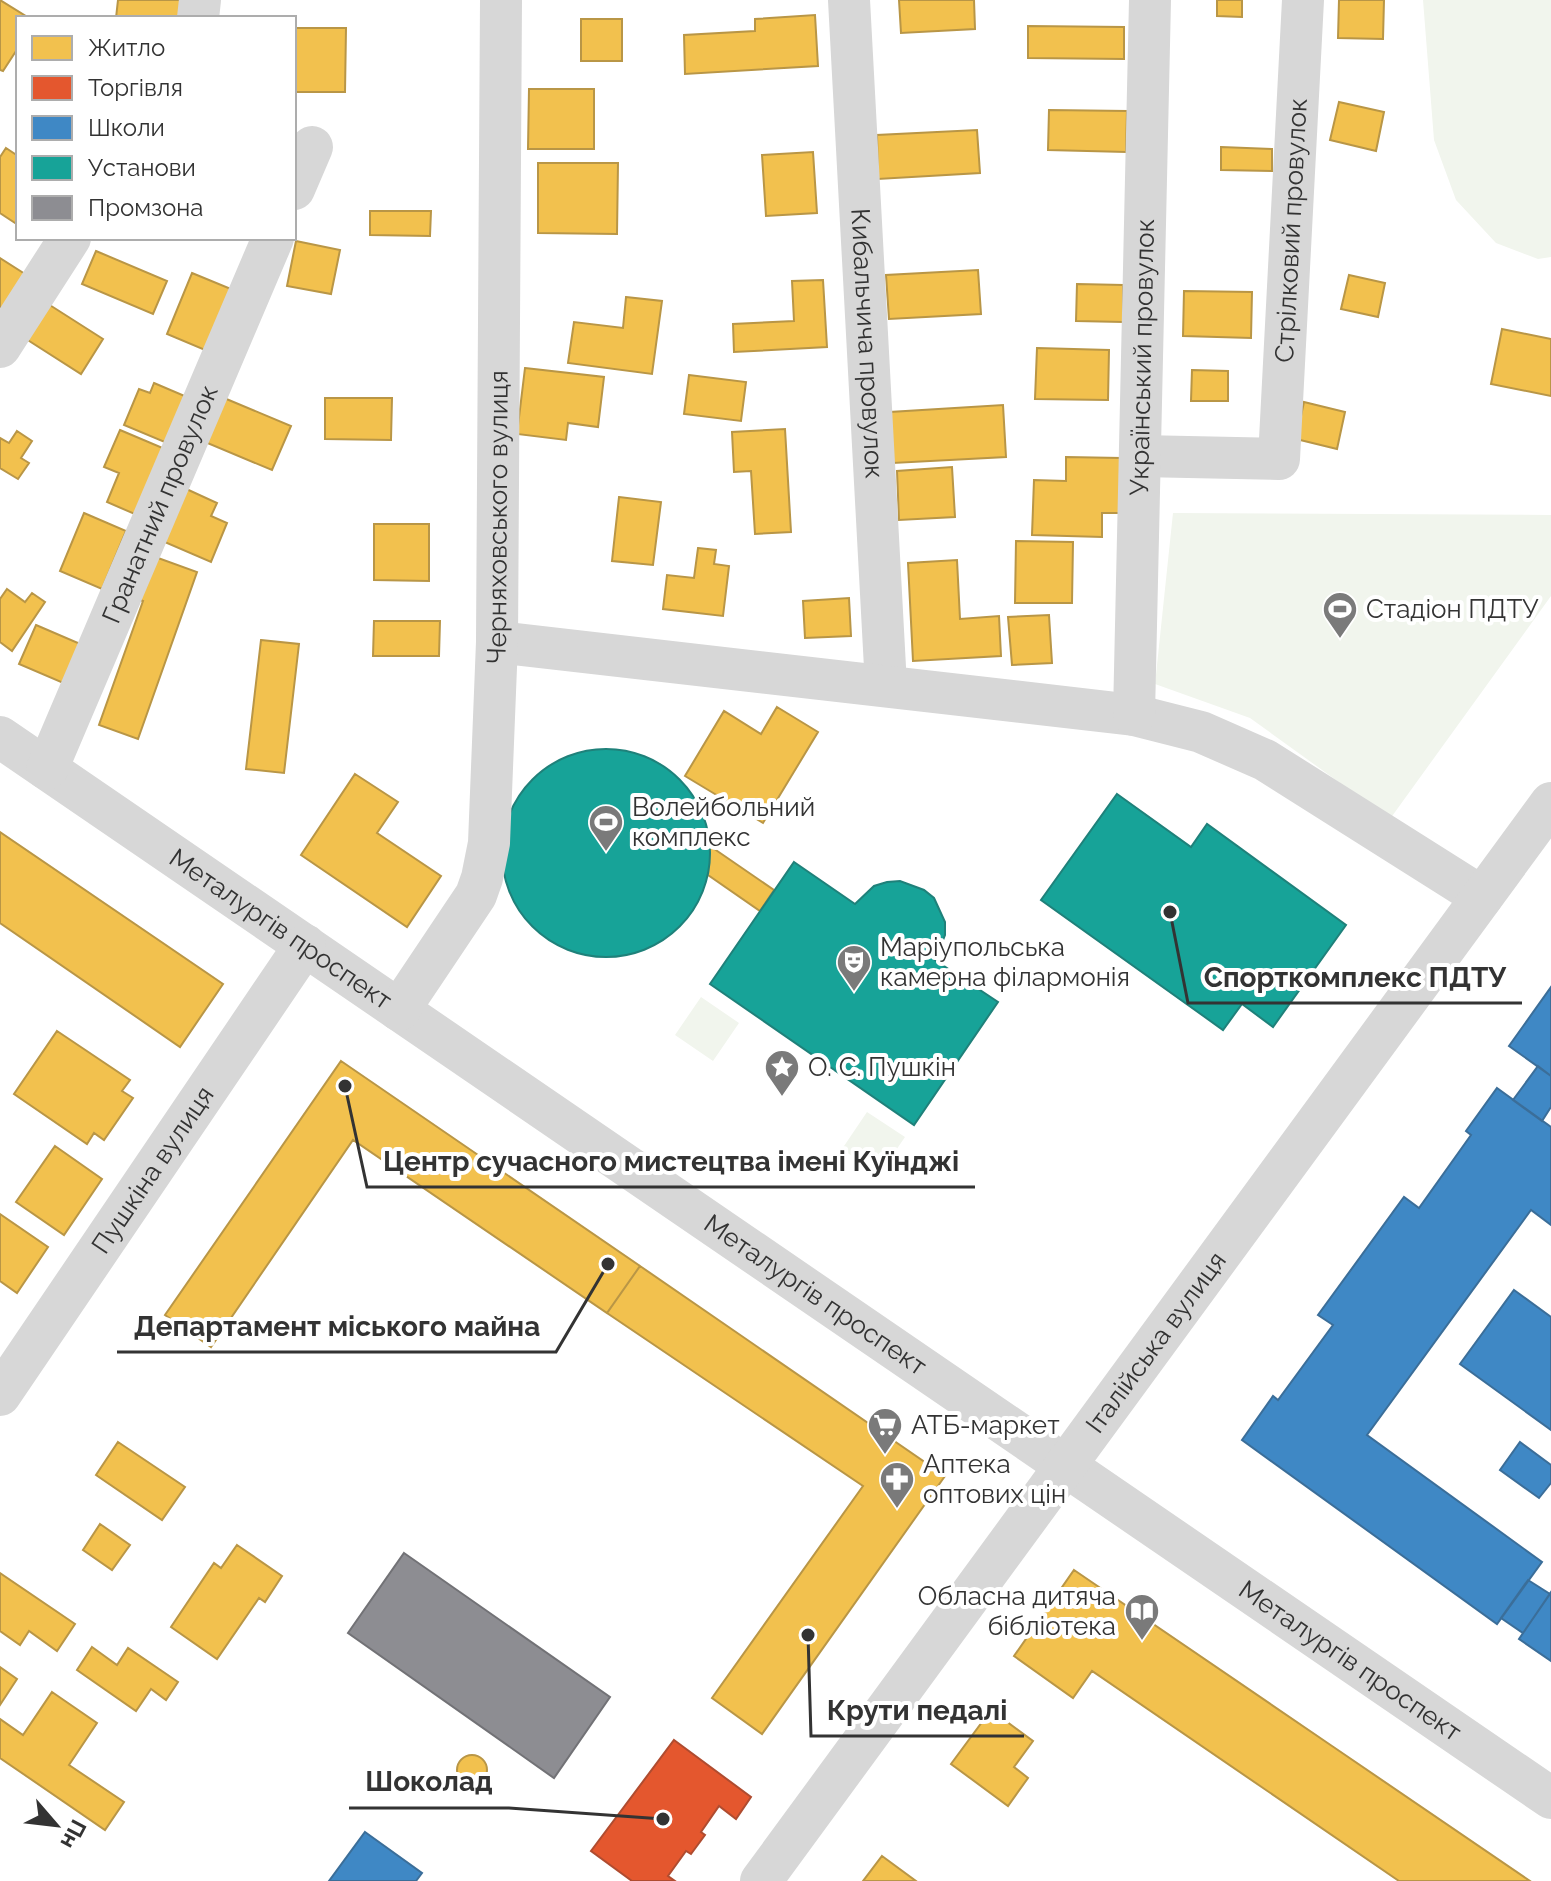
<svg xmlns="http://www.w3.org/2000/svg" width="1551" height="1881" font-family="Raleway,sans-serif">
	<rect width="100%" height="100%" fill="#fff"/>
	<path fill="#f1f5ed" d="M1423,0H1551V257L1538,259L1496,243L1456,200L1434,140Z
		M1173,513L1551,515V596L1390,819L1250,718L1155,684Z
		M701,997L739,1023L713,1061L675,1035Z
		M867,1112L905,1137L879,1175L842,1149Z"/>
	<path fill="#f2c14e" stroke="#b99646" stroke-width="2" d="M0,0L29,18H18V48L3,71L0,70Z
		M118,0H183L181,18H116Z
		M899,0H974L975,29L901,33Z
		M1217,0H1242V17L1217,16Z
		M1339,0H1384L1383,39L1338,38Z
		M815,15L818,66L685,74L684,35L755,31V19Z
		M581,19H622V61H581Z
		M1028,26L1124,27V59L1028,58Z
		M294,28H346L345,92H294Z
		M529,89H594V149H528Z
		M1339,102L1384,112L1376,151L1330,140Z
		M1049,110L1127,111L1126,152L1048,150Z
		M977,130L980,173L878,179L877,135Z
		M1221,147L1272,149V171L1221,170Z
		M6,148L18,156V225L0,213V157Z
		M813,152L817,213L766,216L762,155Z
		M538,163H618L617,234L538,233Z
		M370,211H431L430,236L370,235Z
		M296,241L340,250L331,294L287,286Z
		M96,251L167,281L153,314L82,284Z
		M0,258L25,274L0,313Z
		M978,270L981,314L889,319L886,275Z
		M192,273L231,289L205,350L167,334Z
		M1349,275L1385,283L1378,317L1341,309Z
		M823,280L827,347L734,352L733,324L794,321L792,281Z
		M1077,284L1123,285V322L1076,321Z
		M1184,291L1252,292L1251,338L1183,336Z
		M626,297L662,301L652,374L568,363L574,322L623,328Z
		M45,302L103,339L81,374L23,337Z
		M1502,329L1551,339V396L1491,384Z
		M1037,348L1109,350L1108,400L1035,399Z
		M525,368L604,377L598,427L568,423L566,440L517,434Z
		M1192,370L1228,371V401H1191Z
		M689,375L746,382L741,421L684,414Z
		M154,383L187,397L167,443L124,425L139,389L150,393Z
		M224,398L291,426L272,470L205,442Z
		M325,398H392L391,440L325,439Z
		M1304,402L1345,412L1337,449L1296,439Z
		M1003,405L1006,457L893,463L890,412Z
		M785,429L791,532L755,534L751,471L734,472L732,432Z
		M120,430L165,449L137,515L107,502L119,473L104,467Z
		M17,431L32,441L21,458L29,463L18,479L0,468V438L9,443Z
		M1066,457L1121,458L1119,513H1102V537L1032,535L1034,480L1066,481Z
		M952,467L955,517L899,520L897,471Z
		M182,487L217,503L211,516L227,523L211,562L160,540Z
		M619,497L661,502L653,565L612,561Z
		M84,513L126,531L102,589L60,571Z
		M374,524H429V581L374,580Z
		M1016,541L1073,542L1072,603H1015Z
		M698,548L716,550L714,564L729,566L723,616L663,609L667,575L694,578Z
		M147,554L197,572L138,739L99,725L143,601L132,598Z
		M957,560L960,619L999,616L1001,656L913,661L908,563Z
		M7,589L25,602L32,593L45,602L12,651L0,642V599Z
		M849,598L851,636L805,638L803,601Z
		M1049,615L1052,663L1012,665L1008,617Z
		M374,621H440L439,656H373Z
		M36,625L85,646L68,685L19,664Z
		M261,640L299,644L284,773L246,769Z
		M777,707L818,732L763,823L685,776L724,711L761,734Z
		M355,774L398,802L377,833L441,876L407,927L301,855Z
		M0,832L223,984L180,1047L0,923Z
		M710,846L774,890L760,911L708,875Z
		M57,1031L130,1080L122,1091L133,1098L104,1140L94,1133L87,1144L14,1094Z
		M341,1061L640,1266L607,1313L353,1140L211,1347L165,1315Z
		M55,1146L102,1179L64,1235L16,1202Z
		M0,1214L48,1247L17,1293L0,1281Z
		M640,1266L945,1476L762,1734L712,1698L863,1486L607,1313Z
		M118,1442L185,1487L162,1520L96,1475Z
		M100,1524L130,1545L112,1570L83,1550Z
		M237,1545L282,1576L265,1602L259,1598L217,1659L171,1627L214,1563L221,1568Z
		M1074,1570L1332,1746L1530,1881H1399L1092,1671L1073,1698L1014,1656Z
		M0,1573L75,1624L57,1651L29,1631L20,1645L0,1631Z
		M92,1647L117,1665L128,1648L178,1682L166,1700L151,1689L136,1711L77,1670Z
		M0,1667L17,1679L0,1705Z
		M52,1692L97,1723L69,1765L124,1802L105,1830L0,1758V1719L23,1735Z
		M991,1710L1033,1741L1014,1767L1028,1778L1008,1806L951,1764Z
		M457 1770a15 15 0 1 1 30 0a15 15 0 1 1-30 0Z
		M882,1856L916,1881H863Z"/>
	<path fill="#e4572e" stroke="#af4c30" stroke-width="2" d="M674,1740L751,1797L736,1819L719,1806L701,1832L705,1835L691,1854L686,1851L668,1876L675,1881H632L591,1851Z"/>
	<path fill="#3f88c5" stroke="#3b6e99" stroke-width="2" d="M1551,987V1076L1509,1046Z
		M1538,1066L1551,1076V1107L1542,1121L1513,1100Z
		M1497,1088L1551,1127V1225L1531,1210L1367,1435L1542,1562L1497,1624L1242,1440L1273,1396L1278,1400L1333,1325L1318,1315L1404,1197L1419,1208L1471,1135L1466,1131Z
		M1514,1290L1551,1317V1430L1460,1364Z
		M1520,1442L1551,1465V1483L1539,1498L1500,1470Z
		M1528,1580L1550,1594L1523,1633L1501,1618Z
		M1551,1592V1661L1519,1639Z
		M365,1832L422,1873L416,1881H329Z"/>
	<path fill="#17a398" stroke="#1f817a" stroke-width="2" d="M502 853a104 104 0 1 1 208 0a104 104 0 1 1-208 0Z
		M1117,794L1191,847L1207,824L1346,925L1273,1027L1242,1004L1223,1030L1041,900Z
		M794,862L855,904L874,886L887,882L900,881L924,890L934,898L945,922V935L935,960L998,1002L914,1125L710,984Z"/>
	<path fill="#8d8d92" stroke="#727276" stroke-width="2" d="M404,1553L610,1697L554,1778L348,1633Z"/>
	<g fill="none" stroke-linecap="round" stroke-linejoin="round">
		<g stroke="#d7d7d7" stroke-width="42">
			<path id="s1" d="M849,0L886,686"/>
			<path d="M198,18L200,0"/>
			<path d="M294,189L312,147"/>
			<path d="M0,347L70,238"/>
			<path id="s2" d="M1140,456L1279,459L1303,0"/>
			<path d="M497,642L1134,715L1201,732L1265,760L1482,897"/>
			<path id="s3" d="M1134,715L1150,0"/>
			<path id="s4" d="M0,737L1551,1798"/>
			<path id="s5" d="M47,769L273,238"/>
			<path id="s6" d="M399,1010L476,895L482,878L489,843L497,642L501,0"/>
			<path id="s7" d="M0,1395L305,945"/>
			<path id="s8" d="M761,1881L1551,803"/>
		</g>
	</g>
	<defs>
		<g id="stadium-pin" transform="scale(1.8)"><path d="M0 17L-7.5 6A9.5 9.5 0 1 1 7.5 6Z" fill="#7a7a7a" stroke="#fff"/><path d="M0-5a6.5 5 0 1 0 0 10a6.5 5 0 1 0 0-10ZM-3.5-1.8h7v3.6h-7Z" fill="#fff"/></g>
		<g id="theatre-pin" transform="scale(1.8)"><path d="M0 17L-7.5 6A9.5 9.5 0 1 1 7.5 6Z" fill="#7a7a7a" stroke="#fff"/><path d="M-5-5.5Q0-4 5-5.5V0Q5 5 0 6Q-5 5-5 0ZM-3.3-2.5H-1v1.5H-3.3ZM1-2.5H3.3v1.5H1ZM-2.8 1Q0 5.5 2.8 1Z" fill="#fff"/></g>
		<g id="sight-pin" transform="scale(1.8)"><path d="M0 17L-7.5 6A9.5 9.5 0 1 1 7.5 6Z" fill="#7a7a7a" stroke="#fff"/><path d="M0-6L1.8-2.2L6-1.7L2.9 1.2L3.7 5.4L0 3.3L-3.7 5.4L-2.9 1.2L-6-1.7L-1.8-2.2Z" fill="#fff"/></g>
		<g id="supermarket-pin" transform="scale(1.8)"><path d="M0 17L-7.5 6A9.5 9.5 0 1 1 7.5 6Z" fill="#7a7a7a" stroke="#fff"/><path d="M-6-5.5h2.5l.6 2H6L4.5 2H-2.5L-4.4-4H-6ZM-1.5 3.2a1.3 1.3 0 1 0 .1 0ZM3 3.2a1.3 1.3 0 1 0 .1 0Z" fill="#fff"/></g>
		<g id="pharmacy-pin" transform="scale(1.8)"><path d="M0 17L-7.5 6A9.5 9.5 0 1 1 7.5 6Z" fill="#7a7a7a" stroke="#fff"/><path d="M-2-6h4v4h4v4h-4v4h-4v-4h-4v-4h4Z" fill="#fff"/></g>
		<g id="library-pin" transform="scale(1.8)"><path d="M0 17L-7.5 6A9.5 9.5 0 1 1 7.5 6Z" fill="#7a7a7a" stroke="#fff"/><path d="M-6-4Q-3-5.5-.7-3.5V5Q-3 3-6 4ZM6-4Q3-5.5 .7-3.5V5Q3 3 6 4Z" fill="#fff"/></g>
	</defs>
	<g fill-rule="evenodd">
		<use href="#stadium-pin" x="1340" y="609"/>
		<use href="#stadium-pin" x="606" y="822"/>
		<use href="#theatre-pin" x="854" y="962"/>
		<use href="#sight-pin" x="782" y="1067"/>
		<use href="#supermarket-pin" x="885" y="1425"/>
		<use href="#pharmacy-pin" x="897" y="1479"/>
		<use href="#library-pin" x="1142" y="1611"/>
	</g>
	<g text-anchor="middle" stroke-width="8" stroke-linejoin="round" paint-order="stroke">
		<g font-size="26" fill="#333" stroke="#fff">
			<text dy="9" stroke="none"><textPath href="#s2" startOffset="368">Стрілковий провулок</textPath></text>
			<text dy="9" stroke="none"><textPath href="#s1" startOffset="344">Кибальчича провулок</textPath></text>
			<text dy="9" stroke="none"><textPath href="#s3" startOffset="358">Український провулок</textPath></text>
			<text dy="9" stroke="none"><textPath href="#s5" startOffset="288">Гранатний провулок</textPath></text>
			<text dy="9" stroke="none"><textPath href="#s6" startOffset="518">Черняховського вулиця</textPath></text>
			<text dy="9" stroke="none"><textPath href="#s4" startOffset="340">Металургів проспект</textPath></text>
			<text dy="9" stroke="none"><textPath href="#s7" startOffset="272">Пушкіна вулиця</textPath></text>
			<text dy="9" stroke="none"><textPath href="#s4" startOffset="988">Металургів проспект</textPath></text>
			<text dy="9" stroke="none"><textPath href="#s8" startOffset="668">Італійська вулиця</textPath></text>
			<text dy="9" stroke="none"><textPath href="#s4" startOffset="1636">Металургів проспект</textPath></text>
		</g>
		<g font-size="26" fill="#333" stroke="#fff" text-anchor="start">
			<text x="1366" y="618">Стадіон ПДТУ</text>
			<text x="632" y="816">Волейбольний<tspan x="632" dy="30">комплекс</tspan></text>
			<text x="880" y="956">Маріупольська<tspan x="880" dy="30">камерна філармонія</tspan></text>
			<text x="808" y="1076">О. С. Пушкін</text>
			<text x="911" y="1434">АТБ-маркет</text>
			<text x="923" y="1473">Аптека<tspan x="923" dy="30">оптових цін</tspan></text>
			<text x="1116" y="1605" text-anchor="end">Обласна дитяча<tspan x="1116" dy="30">бібліотека</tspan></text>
		</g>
	</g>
	<path fill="none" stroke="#333" stroke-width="3" d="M1170 912L1188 1003H1522M345 1086L367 1187H975M608 1264L556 1352H117M808 1635L811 1736H1024M663 1819L509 1808H349"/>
	<g fill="#333" stroke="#fff" stroke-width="3">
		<circle cx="1170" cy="912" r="8"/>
		<circle cx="345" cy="1086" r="8"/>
		<circle cx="608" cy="1264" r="8"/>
		<circle cx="808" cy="1635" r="8"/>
		<circle cx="663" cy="1819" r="8"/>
	</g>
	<g font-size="28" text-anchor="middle" font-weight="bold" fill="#333" stroke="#fff" stroke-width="8" stroke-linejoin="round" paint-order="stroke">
		<text x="1355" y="987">Спорткомплекс ПДТУ</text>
		<text x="671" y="1171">Центр сучасного мистецтва імені Куїнджі</text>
		<text x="337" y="1336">Департамент міського майна</text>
		<text x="917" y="1720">Крути педалі</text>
		<text x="429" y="1791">Шоколад</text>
	</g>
	<rect x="16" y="16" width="280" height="224" fill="#ffffff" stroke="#adadad" stroke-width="2"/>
	<rect x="32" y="36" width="40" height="24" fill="#f2c14e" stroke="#adadad" stroke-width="2"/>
	<text x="88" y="56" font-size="24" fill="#333333">Житло</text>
	<rect x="32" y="76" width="40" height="24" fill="#e4572e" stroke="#adadad" stroke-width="2"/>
	<text x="88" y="96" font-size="24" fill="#333333">Торгівля</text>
	<rect x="32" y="116" width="40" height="24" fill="#3f88c5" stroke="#adadad" stroke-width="2"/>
	<text x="88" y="136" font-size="24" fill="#333333">Школи</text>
	<rect x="32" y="156" width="40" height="24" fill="#17a398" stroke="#adadad" stroke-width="2"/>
	<text x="88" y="176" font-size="24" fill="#333333">Установи</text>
	<rect x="32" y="196" width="40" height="24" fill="#8d8d92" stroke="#adadad" stroke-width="2"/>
	<text x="88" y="216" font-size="24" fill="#333333">Промзона</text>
	<g transform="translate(56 1825) rotate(118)" stroke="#ffffff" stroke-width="6" paint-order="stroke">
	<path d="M0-6L14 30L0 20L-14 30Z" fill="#333333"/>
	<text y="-12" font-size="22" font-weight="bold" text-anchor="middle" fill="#333333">Пн</text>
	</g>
</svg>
